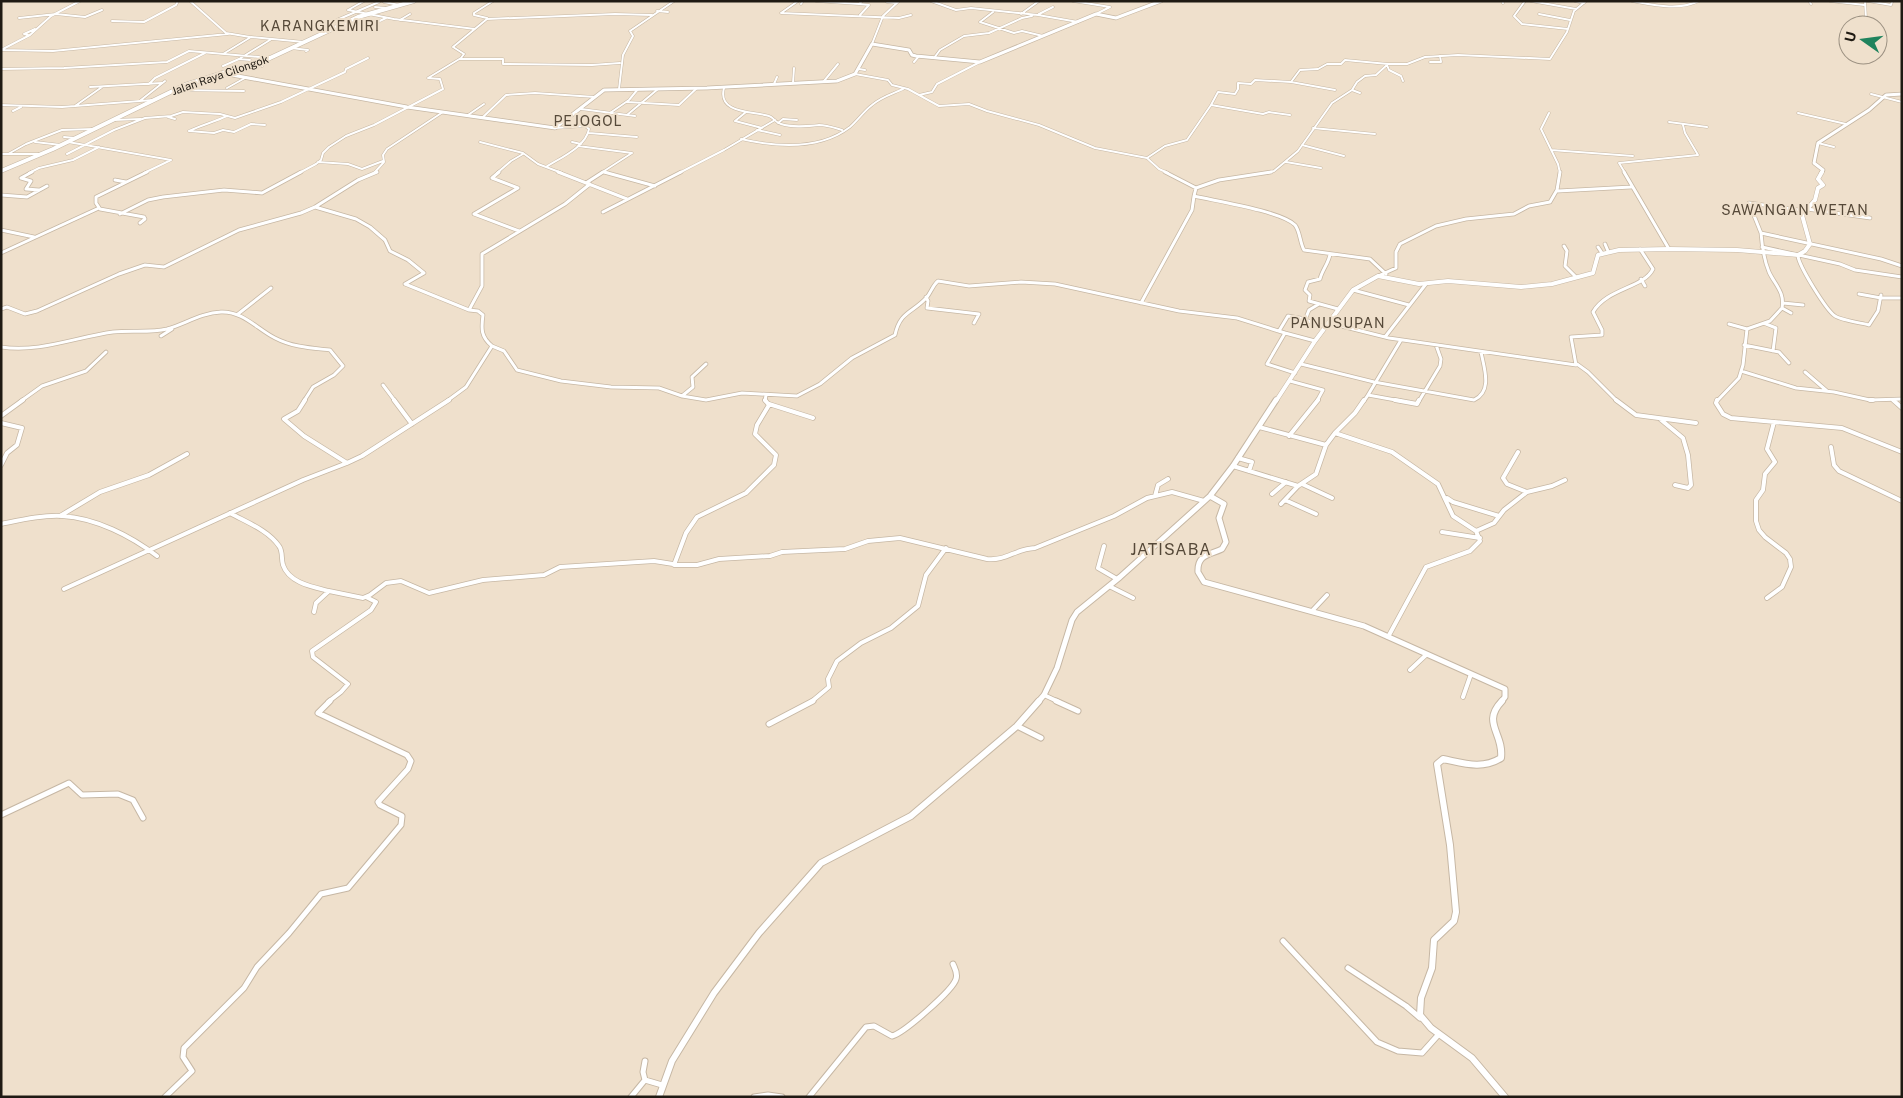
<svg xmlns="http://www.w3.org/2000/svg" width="1903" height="1098" font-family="'Public Sans',sans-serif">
	<rect width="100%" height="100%" fill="#efe0cc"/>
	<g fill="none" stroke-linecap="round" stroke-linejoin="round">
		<g stroke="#c6b7a4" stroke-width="3">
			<path id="minor-far3" d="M190,1L226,33L250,37
				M387,1L384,2L399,5
				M798,1L781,13L899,18L911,15
				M816,1L859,4L862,1
				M931,1L956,10L971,8L1038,15L1078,22
				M1073,1L1110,7L1096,14
				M1502,1L1503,3
				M1525,1L1514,16L1522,24L1568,29
				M1531,1L1576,9
				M1575,1L1584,3
				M1632,1C1654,5 1678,11 1699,1
				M1809,1L1811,4
				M1830,1L1864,5
				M1865,1L1866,19
				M1868,1L1891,5L1892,2
				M887,2L897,3
				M801,4L803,1
				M859,4L869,5L860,15
				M375,7L386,8
				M348,10L394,19L475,29
				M348,10L364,1
				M657,11L668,12
				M993,12L980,22L1014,33L1022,31L1043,36
				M1021,14L1039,1
				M1039,14L1053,7
				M1539,14L1570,20
				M19,18L56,14L85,17L102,10
				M487,18L474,15V13L493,1
				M400,20L410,14
				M112,21L144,22L176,5L178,1
				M341,25L367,27L386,18
				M336,27L325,25L379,2
				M28,35L24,34L35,29
				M872,44L883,16L899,1
				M291,48L308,50L306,51
				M1,50L53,51L228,34
				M1,50L30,35L51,16L80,1
				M223,54L251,37L304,42
				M934,58L940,50L964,36L989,33L1022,18L1032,16
				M460,59H503V64L592,65L620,63
				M250,60L239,59L270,40
				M914,62L919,56
				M1430,62H1441L1440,56
				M255,63L262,66
				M1387,65L1389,70L1401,76L1403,81
				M223,66L239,59
				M1,69L64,68L167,62L189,51L270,58
				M859,69L865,70
				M855,74L888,80L892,85L908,89L939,106L969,104L987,111L1039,125L1095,148L1147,158L1159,169L1168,173
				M824,81L838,64
				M793,83L794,68
				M149,84L155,78L205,53
				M774,84L777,77
				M90,87L162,83
				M227,88L245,78
				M724,88C717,114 753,111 769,116C773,117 776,123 781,124C793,128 807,126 819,125C827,125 835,128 842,130
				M619,89L623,55L633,36L630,31L674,1
				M173,90L244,91
				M1335,90L1291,82L1300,70L1318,69L1327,64H1341L1345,60L1388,64
				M1352,90L1360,93
				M1871,94L1902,102
				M919,95L932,92L937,84L980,62
				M141,100L165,81
				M627,102L679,105L697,88
				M1,105L62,107L153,100
				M1211,105L1218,92L1235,94L1238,89V83L1251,84L1255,80L1291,82
				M75,106L102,87
				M581,109L635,116
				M13,111L21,107
				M746,112L735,121L762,128
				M610,113L629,100L638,89
				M1549,113L1541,129L1558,164L1560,173
				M1798,113L1846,124
				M468,115L484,104
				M627,115L658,89
				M227,116C214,122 202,125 189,131L214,133L223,130L234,132L251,124L265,125
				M168,117L175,119
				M483,117L506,95L535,93L595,97
				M113,120L141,119
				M1669,122L1707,127
				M778,123L783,119L797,120
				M1313,128L1375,134
				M757,130L780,135
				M589,133L637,137
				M64,137L75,138
				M741,139C776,147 820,150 850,127C858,120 864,111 872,105C881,97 892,94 903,89
				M35,142L61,145
				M68,142L171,160L144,173
				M480,142L523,153L538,164L562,173
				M572,142L581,144
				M1818,143L1834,147
				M1302,145L1344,156
				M578,146L632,153L601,173
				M1551,150L1633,156
				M1,154H41
				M8,154L26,144L62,130L93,129
				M67,154L114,130L145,118L171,116L183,112L220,114L235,118L281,102L345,72L346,69L368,58
				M1147,158L1165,146L1187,140L1211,105L1263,114L1269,112L1290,115
				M318,162L348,164L362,169L383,161
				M1286,162L1321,168
				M546,167C560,158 586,147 589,129L585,126L555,128
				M604,172L609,173
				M29,173L39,168L73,160L99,147
				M299,173L316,164L321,160L323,153L329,147L346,136L374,125L443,89L440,79L428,78L461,58L464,54L453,47L487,19L615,14L652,15
				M374,173L384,162L383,155L387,149L443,112
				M497,173L511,161L523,154
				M679,173L724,150L775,120
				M1267,173L1274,171L1298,151L1332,103L1352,90L1357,82L1365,76L1376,75L1388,64H1407L1425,57L1458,55L1550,59L1567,32L1574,11L1586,1
				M1625,173L1619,163L1698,155L1685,133L1683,125"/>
		</g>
		<g stroke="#c6b7a4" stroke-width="4.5">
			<path id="minor-far2" d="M499,172L492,178L518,188L474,214L519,231
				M558,172L627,199
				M604,172L655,186
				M1165,172L1196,188L1219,180L1271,172
				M1624,172L1669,249
				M21,178L32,172
				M21,178L31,181L26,189L39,190
				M115,180L126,182
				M586,183L603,172
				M1196,188L1194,196C1215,201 1281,211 1295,225C1300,231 1300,243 1304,250L1370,259L1386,274
				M1558,191L1631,187
				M1,195L27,197L47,186
				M315,207L358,180L377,172
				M1807,209L1870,218
				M603,212L681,172
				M120,214L148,200L163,197L224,190L262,193L301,172
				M140,223L145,219L144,217L100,209L96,203V197L147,172
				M1,230L34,237
				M1761,233L1749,203L1806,211
				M1605,244L1608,251
				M1564,246L1567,251L1565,266L1576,277
				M1598,247L1602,253
				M1762,247L1840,264L1855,270L1902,277
				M1,253L99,208
				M1330,254C1329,263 1322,270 1320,279L1308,282L1305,290L1310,295L1309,301L1338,309
				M1798,256C1799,266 1826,310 1835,316C1841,320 1861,323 1869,325L1878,311L1881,295
				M1378,276L1396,268V252L1400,244L1436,226L1466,219L1514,214L1529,206L1550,202L1557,190L1560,172
				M1641,279L1645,286
				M1353,290L1409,305
				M1859,294L1881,298H1902
				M926,297L928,301L927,308L979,314L974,323
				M1141,303L1192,210L1194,196
				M1783,303L1803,305
				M1319,304L1309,310L1305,320L1326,327
				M1782,308L1791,313
				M1,309L7,307L25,314L37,311L119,274L145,265L164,267L239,230L301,213L315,207L356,219L370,227L385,240L390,251L408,260L424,273L405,284L469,310
				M238,314L271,288
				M1329,323L1389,338L1576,365L1571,337L1602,335V330L1593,312C1607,288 1644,288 1653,269L1640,249
				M1729,324L1747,329
				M1766,324L1776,328L1773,351
				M1279,331L1288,316L1305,319
				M161,336L172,329
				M1385,337L1426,284
				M1401,340L1368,395L1401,401
				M1744,345L1779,352L1789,363
				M492,346L504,351L517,370L561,381L611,387L659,388L682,396L706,400L742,393L797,396L820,384L852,358L895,335C900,311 913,313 927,297C931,292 933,285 938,281L969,286L1021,282L1055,284L1179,311L1237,318L1285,333
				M1,347C39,353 76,337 113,332C131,330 150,333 167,329C185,324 201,313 221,312C243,311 257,329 275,338C292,347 311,348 330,350L343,366L334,375L313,387L304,401
				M1301,364L1374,382L1474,400C1493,391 1484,368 1481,352
				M1577,364L1588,372L1617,401
				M1741,371L1796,388L1834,392L1870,400L1902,399
				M1805,372L1827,391
				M1295,373L1267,364L1285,333L1315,341
				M1290,381L1323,390L1317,401
				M383,385L395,401
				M682,396L693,387L692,377L706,364
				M21,401L42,386L86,371L106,352
				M447,401L466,387L492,346C481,337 481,329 483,315L478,311L469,310L482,286V254L565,204L590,184
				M765,401L766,395
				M1364,401L1368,395
				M1419,401L1440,366L1441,359L1436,345
				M1717,401L1739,378L1743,365L1747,329L1770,321L1782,308C1785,292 1775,285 1769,272C1764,260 1762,246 1761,233L1881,259L1902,266"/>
		</g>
		<g stroke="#c6b7a4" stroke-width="5.5">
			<path id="minor-far1" d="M305,400L298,411L284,419L304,436L347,463L362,456L449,400
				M394,400L412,424
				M765,400L769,405L757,425L755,434L776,455L774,465L746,493L697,517L686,533L674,565H697L719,559L770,556L782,552L845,549L868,541L900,538L987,559C1006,561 1015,549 1035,548L1114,516L1147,498L1172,492L1204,501
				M1395,400L1417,404L1419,400
				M1616,400L1636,415L1696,423
				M1717,400L1716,403L1723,414L1731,418L1842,428L1902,452
				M1870,400H1873
				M1893,400L1902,408
				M769,404L813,418
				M1,416L23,400
				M1660,419L1683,438L1688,455L1691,485L1688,488L1675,485
				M1,423L22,428L17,445L7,453L1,465
				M1259,427L1326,445
				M1335,433L1355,413L1364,400
				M1289,436L1318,400
				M1831,447L1834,465L1839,471L1902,501
				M1518,452L1503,478L1507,484L1527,492
				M1238,458L1252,462L1249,471
				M1233,466L1298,486L1316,474L1326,445L1335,433L1392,452L1438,484L1453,516L1476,531L1480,541L1470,551L1426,567L1388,637
				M1302,484L1332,498
				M1272,494L1286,482
				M1155,496L1158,485L1168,479
				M1447,498L1453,502L1499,516
				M1285,500L1316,514
				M1281,504L1298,486
				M230,513C246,522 268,530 279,546C283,551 281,558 283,565C289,583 313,587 329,591L316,603L314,612
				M60,516L100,492L149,475L187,454
				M1,524C21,520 42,515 62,516C96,518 131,536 157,556
				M1476,531L1494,523L1504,510L1527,492L1552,486L1565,480
				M1442,532L1480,538
				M1104,546L1098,568L1117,579
				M1109,586L1133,598
				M64,589L303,480L347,463
				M329,591L363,598L370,595L386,583L401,581L429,593L483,580L544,575L560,567L654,561L673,564
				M1767,598L1782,587L1791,567L1790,559L1786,553L1765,537L1759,530L1756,521V500L1763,490L1765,474L1775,462L1767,449L1774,422
				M1312,611L1327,595
				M1410,670L1426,655
				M1044,695L1059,702
				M1463,697L1471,674
				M328,702L341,692L348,684L313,657L312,651L371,610L376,602L366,597
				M811,702L829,687L828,679L837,661L861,643L891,628L918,606L926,575L946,548"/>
		</g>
		<g stroke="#c6b7a4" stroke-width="7">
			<path id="minor" d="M1056,701L1078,711
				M769,724L813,701
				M1017,726L1041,738
				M1,815L69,783L82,795L118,794L133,800L143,818
				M1283,941L1377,1042L1398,1051L1422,1053L1439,1034
				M1348,968L1406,1006L1420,1018
				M645,1061L643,1072L645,1080L662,1085
				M165,1097L192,1071L183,1057L184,1048L244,988L257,967L289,933L321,894L348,888L401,825L402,816L380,805L378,802L408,769L411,761L407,755L318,713L330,701
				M631,1097L645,1080
				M754,1097L768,1095L782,1097
				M809,1097L866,1027L874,1026L892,1036C904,1033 953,990 956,979C958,973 955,969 953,964"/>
		</g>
		<g stroke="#c6b7a4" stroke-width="4.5">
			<path id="tertiary-far3" d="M221,73L407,107L555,128L604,90L707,88L837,81L855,74L872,44L909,50L912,55L916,56L980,62L1096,14L1116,18L1161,1
				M1821,173L1823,170L1814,163L1818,143L1869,110L1886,95L1902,94"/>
		</g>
		<g stroke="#c6b7a4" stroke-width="5">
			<path id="tertiary-far2" d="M1276,401L1315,341L1353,290L1378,276L1419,284L1448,281L1521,287L1552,284L1593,273L1598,255L1619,250L1669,249L1737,250L1798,255L1805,251L1810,244L1802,215L1815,200L1818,188L1823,185L1818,179L1822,172"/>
		</g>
		<g stroke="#c6b7a4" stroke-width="7">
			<path id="tertiary-far1" d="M1210,496L1224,504L1219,518L1226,542L1222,549C1210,555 1197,554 1198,572L1204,582L1364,626L1505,689V697L1501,702
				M1038,702L1044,695L1057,668L1072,620L1077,612L1120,577L1210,496L1233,466L1276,400"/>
		</g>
		<g stroke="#c6b7a4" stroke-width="8">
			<path id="tertiary" d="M1502,701C1481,723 1504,733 1501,758C1482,770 1463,763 1443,759L1437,764L1450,845L1456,912L1454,921L1434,940L1432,968L1421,998L1420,1015L1431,1028L1472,1058L1505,1097
				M659,1097L672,1061L714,993L759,933L821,863L911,816L1017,726L1039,701"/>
		</g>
		<g stroke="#c6b7a4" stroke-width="5">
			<path id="trunk" d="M1,171L53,149L185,85L270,58L358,17L414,1"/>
		</g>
		<use href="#minor-far3" stroke="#fff" stroke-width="2"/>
		<use href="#minor-far2" stroke="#fff" stroke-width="3"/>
		<use href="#minor-far1" stroke="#fff" stroke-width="4"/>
		<use href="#minor" stroke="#fff" stroke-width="5"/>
		<use href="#tertiary-far3" stroke="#fff" stroke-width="3"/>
		<use href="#tertiary-far2" stroke="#fff" stroke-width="4"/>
		<use href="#tertiary-far1" stroke="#fff" stroke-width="5"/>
		<use href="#tertiary" stroke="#fff" stroke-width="6"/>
		<use href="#trunk" stroke="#fff" stroke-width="4"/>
	</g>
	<g text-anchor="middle" stroke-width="4" stroke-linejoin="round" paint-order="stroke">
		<g font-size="11" fill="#1f1a13" stroke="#efe0cc">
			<text transform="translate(220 75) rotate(-19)" y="4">Jalan Raya Cilongok</text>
		</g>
		<g font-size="14" letter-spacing="1" fill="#564939" stroke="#efe0cc">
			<text x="320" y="31">KARANGKEMIRI</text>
			<text x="588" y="126">PEJOGOL</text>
			<text x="1795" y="215">SAWANGAN WETAN</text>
			<text x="1338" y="328">PANUSUPAN</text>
		</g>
		<g font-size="16" letter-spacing="1" fill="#564939" stroke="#efe0cc">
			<text x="1171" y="555">JATISABA</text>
		</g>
	</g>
	<rect width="1903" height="1098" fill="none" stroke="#1f1a13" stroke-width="5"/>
	<g transform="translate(1863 40) rotate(284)"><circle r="24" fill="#efe0cc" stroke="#9c9182"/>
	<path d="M0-4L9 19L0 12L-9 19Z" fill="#1f835d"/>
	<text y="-8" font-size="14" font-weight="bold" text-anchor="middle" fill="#1f1a13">U</text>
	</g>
</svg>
